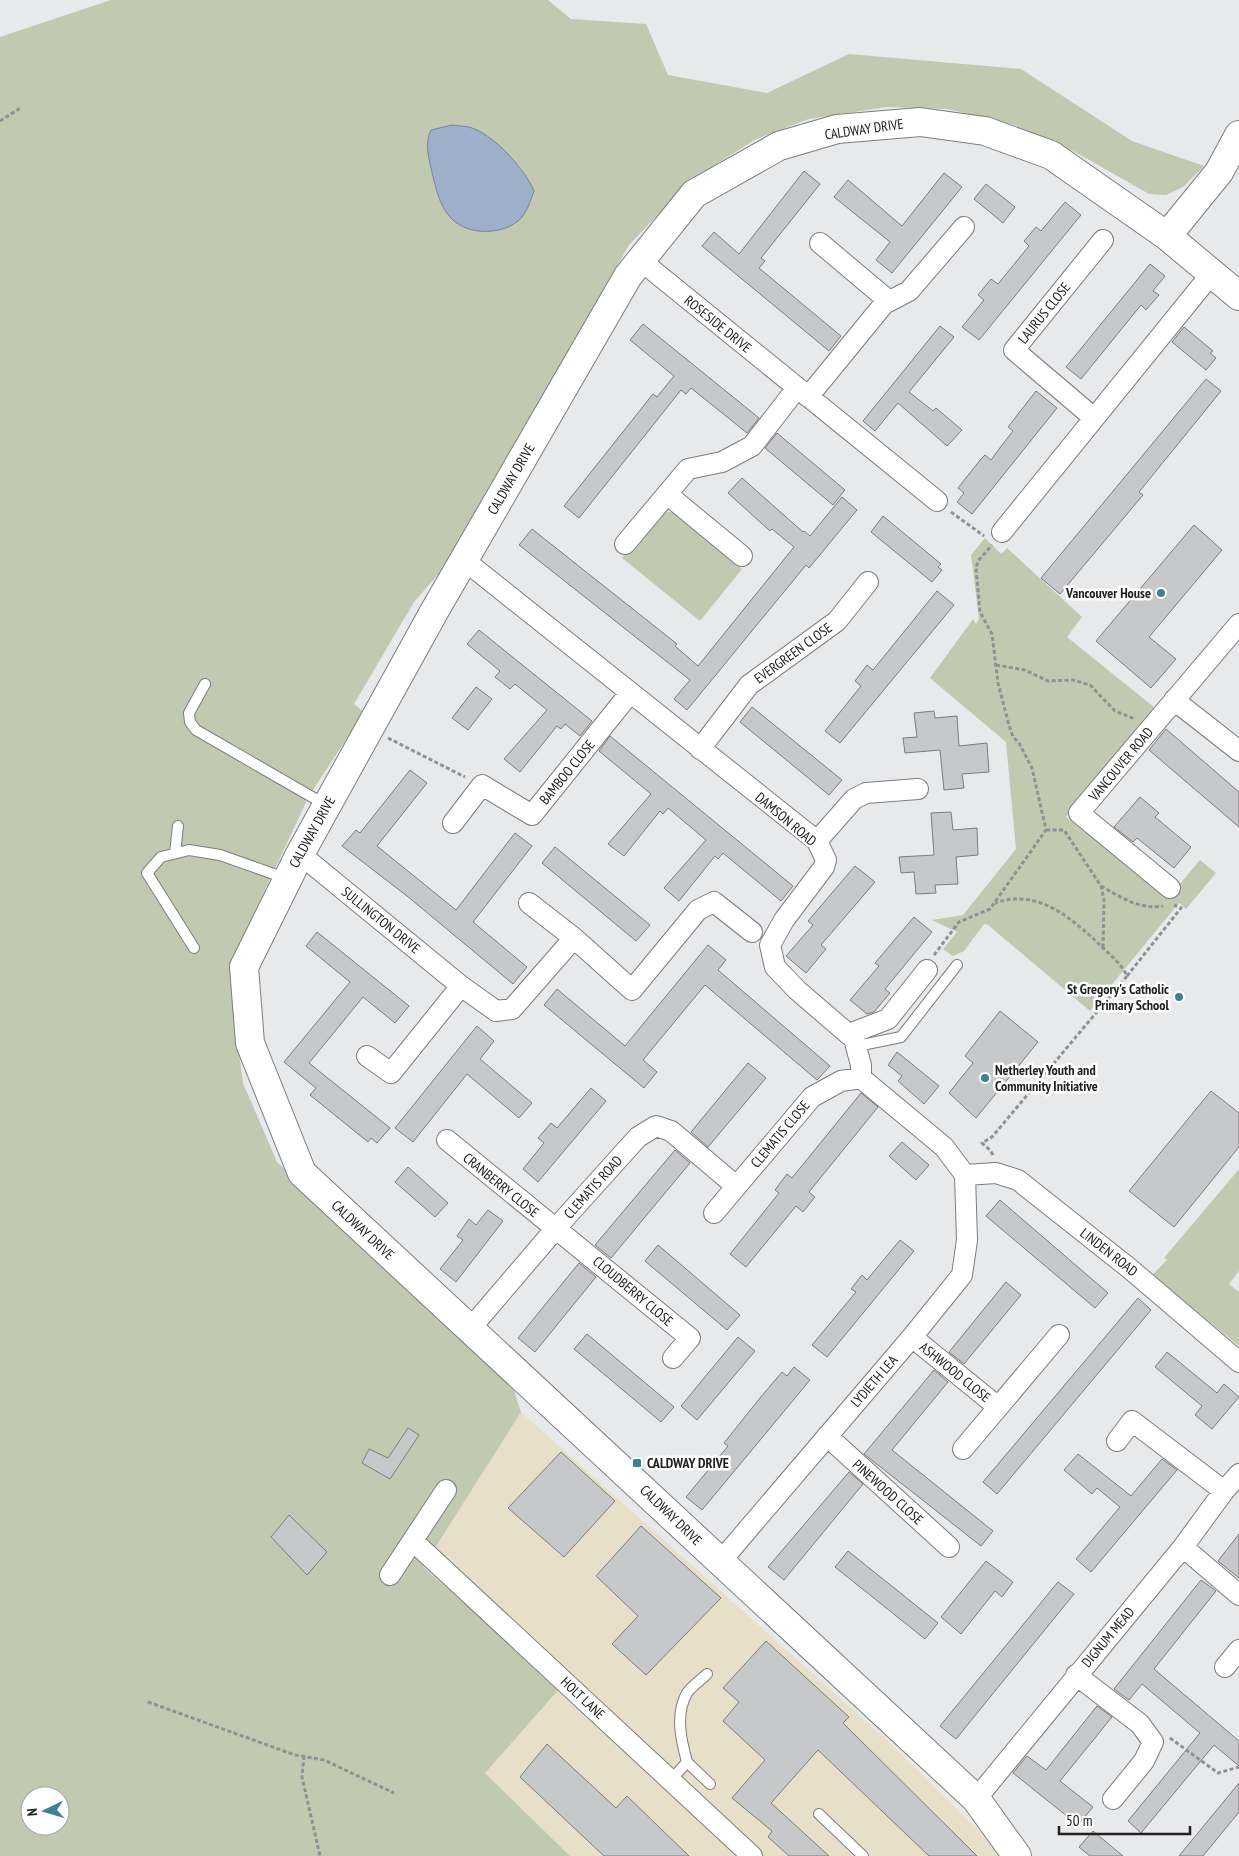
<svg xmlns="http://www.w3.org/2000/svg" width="1239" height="1856" font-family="'PT Sans Narrow',sans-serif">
	<rect width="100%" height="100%" fill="#e8e9eb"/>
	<path fill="#e8dfc9" d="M521,1412L892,1745L1004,1856H570L485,1773L423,1567Z"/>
	<path fill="#c1c9b0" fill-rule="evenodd" d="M111,0H548L571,19L646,24L668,75L767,93L849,54L1021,69L1132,141L1204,166L1183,187L1166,195L1149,194L1077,153L1015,125L947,109L886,107L809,119L756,139L691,180L629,245L449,562L414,602L354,704L364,712L309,796L244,935L233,1007L243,1083L277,1162L511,1381L521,1412L423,1567L560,1688L485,1773L570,1856H0V37ZM519,165L534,191C524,232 486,240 453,220ZM30,1796H60V1826H30Z
		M666,511L678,514L742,569L700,621L622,558L660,514Z
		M985,538L1001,554L1007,548L1082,617L1067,637L1155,708L1066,817L1169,897L1200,860L1216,873L1186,909L1179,903L1090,1011L988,925L984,924L964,951L953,956L943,949L957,932L932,920L963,915L1016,849L1006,742L930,678L973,619L976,624L979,619L971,555Z
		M1239,1169V1271L1229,1284L1239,1292V1346L1152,1275L1167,1260L1164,1258Z"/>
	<path fill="#9dafca" stroke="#788498" d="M452,125C459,126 468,126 475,129C496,138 525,169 534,191C531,200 526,215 518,221C501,235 469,235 453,220C439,208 435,185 431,168C428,154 425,143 431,130Z"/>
	<path fill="#c7c8ca" stroke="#7c7c7e" d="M804,171L820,184L761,258L765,261L759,268L841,336L829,351L702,246L714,232L739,254Z
		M944,173L962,187L892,273L876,260L890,242L834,197L848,180L902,226Z
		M986,184L1015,207L1003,223L974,199Z
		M1065,202L1081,215L979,340L962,327L984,300L978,295L991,279L998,284L1029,246L1024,241L1036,227L1041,231Z
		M1150,264L1165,276L1153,291L1159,295L1146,310L1141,305L1081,379L1066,367Z
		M643,324L759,418L747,433L691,388L686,394L681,390L579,518L564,506L653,394L657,397L674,376L630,340Z
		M940,326L954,337L909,392L933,411L936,408L962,430L947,446L898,403L875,431L863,421Z
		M1184,327L1213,351L1210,353L1216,358L1206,370L1172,342Z
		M1206,379L1221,391L1139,492L1143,495L1060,594L1041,578Z
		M1036,391L1057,408L972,514L957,502L964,493L958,488L981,459L985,455L991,460L1002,445L1013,431L1008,427Z
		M777,433L845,490L833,505L765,448Z
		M742,478L803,532L804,531L810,536L842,497L857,510L809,568L806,565L687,710L674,699L690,680L519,545L532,529L677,644L675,646L698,666L794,547L772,529L770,531L728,493Z
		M883,516L941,564L938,567L942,570L932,582L871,532Z
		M1194,525L1222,550L1149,637L1176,659L1151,688L1096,641Z
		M937,591L954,605L840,743L825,731L861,686L855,681L867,665L873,670Z
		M479,630L592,721L580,736L565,724L561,729L557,726L520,772L504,759L547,710L515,684L510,689L495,677L500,671L467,644Z
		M476,687L492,699L468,730L452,718Z
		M752,707L842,780L829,795L740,722Z
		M934,711L935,718L957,716L959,746L987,743L989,772L962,774L964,788L944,790L940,750L905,753L903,738L917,737L914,713Z
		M1166,729L1239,792V827L1149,750Z
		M610,736L793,886L781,901L723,853L718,859L715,856L679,901L664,888L706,840L668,808L663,814L660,811L624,856L608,844L651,794L599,751Z
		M410,770L427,783L377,846L456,910L515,833L532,846L473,922L527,967L513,984L407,896L342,846L356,830L360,833Z
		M1140,797L1159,813L1155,817L1191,847L1174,868L1137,838L1133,842L1114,827Z
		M951,812L953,830L977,828L978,855L956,857L958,884L935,885L936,893L916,894L914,872L901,873L899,857L934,855L931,813Z
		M555,847L650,925L636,941L542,863Z
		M855,866L875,882L821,945L826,949L806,973L786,956L813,925L808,921Z
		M914,917L932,932L885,989L890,993L874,1012L867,1014L850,1000L879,966L875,963Z
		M317,932L409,1006L395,1023L363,997L309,1063L390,1128L377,1143L371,1138L368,1142L310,1095L316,1088L284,1062L350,982L306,946Z
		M708,945L726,960L718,970L830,1066L817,1080L705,985L643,1060L657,1072L644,1088L544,1005L557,989L625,1046Z
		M1000,1011L1038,1042L976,1118L949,1093L973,1063L965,1056Z
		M477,1026L494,1041L480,1059L532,1103L519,1118L467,1074L413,1142L395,1128Z
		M897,1052L939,1086L924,1104L898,1081L902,1076L888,1065Z
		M748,1063L766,1078L708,1147L691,1132Z
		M591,1088L606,1101L538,1182L523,1169L544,1143L538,1138L551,1123L557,1128Z
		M1211,1091L1239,1113V1147L1174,1227L1129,1191Z
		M861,1093L878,1107L809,1192L815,1197L803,1212L796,1206L746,1267L730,1254L779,1193L775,1190L787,1174L792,1178Z
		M902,1142L929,1165L916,1180L889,1156Z
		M675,1150L690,1163L611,1258L595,1245Z
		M408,1167L448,1203L435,1217L395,1182Z
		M1000,1200L1108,1293L1095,1308L986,1216Z
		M488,1210L503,1221L456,1282L440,1269L463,1240L457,1236L469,1219L476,1225Z
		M900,1240L914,1251L827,1357L812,1345L856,1292L851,1289L862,1275L867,1280Z
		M658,1245L740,1315L727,1330L645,1261Z
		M579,1263L596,1277L535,1352L518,1338Z
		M1006,1282L1021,1295L964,1364L949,1352Z
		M1138,1298L1151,1310L997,1494L983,1482Z
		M587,1334L674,1407L661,1422L574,1349Z
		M738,1337L755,1351L697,1420L681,1406Z
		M1167,1352L1217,1393L1224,1384L1239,1397L1212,1429L1195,1415L1202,1406L1155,1367Z
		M794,1367L810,1380L702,1510L686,1497L728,1446L724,1443L760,1398L782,1372L787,1376Z
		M934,1370L948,1382L892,1450L993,1531L981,1546L864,1454Z
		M408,1428L419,1435L390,1479L362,1463L369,1449L388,1458Z
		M561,1452L615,1501L564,1557L508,1508Z
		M1078,1454L1131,1496L1162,1459L1177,1470L1091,1572L1076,1559L1120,1507L1097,1488L1092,1494L1064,1470Z
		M849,1472L863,1484L784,1580L768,1567Z
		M289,1515L327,1552L307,1575L271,1537Z
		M641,1526L721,1598L646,1675L612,1644L638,1616L596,1576Z
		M1239,1534V1578L1218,1561Z
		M848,1551L938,1623L925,1639L835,1567Z
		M986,1561L1013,1582L1002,1597L995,1591L961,1634L941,1617Z
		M1201,1580L1216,1591L1154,1669L1239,1741V1766L1214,1745L1141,1833L1128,1821L1200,1733L1142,1684L1129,1700L1114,1689Z
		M1058,1582L1074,1594L956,1739L940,1726Z
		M766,1641L849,1717L843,1723L977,1856H929L818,1750L771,1803L829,1856H789L768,1837L772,1831L732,1798L765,1760L723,1721L739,1702L723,1688Z
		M1097,1706L1112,1717L1060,1781L1093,1807L1078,1825L1013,1773L1027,1756L1046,1770Z
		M547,1744L616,1808L627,1796L689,1856H604L520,1777Z
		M1239,1783V1812L1203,1856H1179Z
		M1093,1831L1123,1856H1090L1079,1847Z"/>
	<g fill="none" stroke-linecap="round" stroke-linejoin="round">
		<g stroke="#7d7d7f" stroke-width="12">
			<path id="lane" d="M205,684L189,713L190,722L196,730L326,805
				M175,853L178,826
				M194,948L147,873L161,857L189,850L220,855L285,878
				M857,1046L901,1037L957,965
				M687,1762L710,1784
				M671,1780L687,1762C681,1740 675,1714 687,1693C692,1686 701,1680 707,1674
				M819,1814L863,1856"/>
		</g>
		<g stroke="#7d7d7f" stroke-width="22">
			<path id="street" d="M820,243L883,296L884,304
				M640,260L937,501
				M808,397L884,304L909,291L964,227
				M1094,418L1014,350L1103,240
				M668,495L742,556
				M1002,532L1212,273
				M625,544L688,469L722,462L752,446L797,388
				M464,560L817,841L826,860L824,867L784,920L770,945L775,967L797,990L854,1039L861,1065V1078L944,1147L965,1175
				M1174,700L1239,751
				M700,749L749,685L837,621L868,582
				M453,823L482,785L532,815L630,693
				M817,841L854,799L866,793L918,789
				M300,854L461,986L496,1011L512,1009L574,938L632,990L698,910L714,902L752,932
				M1170,888L1079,813L1239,624
				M529,903L574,938
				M849,1034L888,1019L927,970
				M367,1056L391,1073L461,986
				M447,1140L690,1338L673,1358
				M965,1175L996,1173L1018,1180L1129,1268L1239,1362
				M714,1213L812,1097L841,1081L861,1078
				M469,1330L557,1227L638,1137L656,1126L671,1131L736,1186
				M912,1337L998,1407
				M827,1436L949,1547
				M1117,1441L1132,1421L1224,1491
				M963,1449L1059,1335
				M413,1541L752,1856
				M1183,1547L1239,1595
				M720,1562L912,1337L962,1275L967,1240L965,1175
				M390,1575L446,1490
				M1225,1667L1239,1650
				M1076,1675L1140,1724L1153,1742L1144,1761L1113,1799
				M976,1799L1183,1547L1224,1491L1239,1474"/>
		</g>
		<g stroke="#7d7d7f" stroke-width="30">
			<path id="secondary" d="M1167,236L1219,172L1239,135
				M1017,1856L976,1799L302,1173L250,1043L244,967L300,854L435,610L628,276L694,194L779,146L837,129L920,122L985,131L1051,155L1167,236L1239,296"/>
		</g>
		<path stroke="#909192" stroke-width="3" stroke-dasharray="4 2.5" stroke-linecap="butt" d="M0,121L22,107
			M951,512L984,536
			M996,665L1025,670L1048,681L1073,680L1090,685L1115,711L1135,719
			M388,738L465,777
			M1046,830H1064L1101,886L1104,900L1103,948
			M1101,886C1120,897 1140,910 1163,906
			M934,955L959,922L990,909L1046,830L1032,768L1019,743L1013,737L1009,725L998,683L992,634L980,612L976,568L978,561L992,545
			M1127,976L1181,908L1174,905
			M993,1155L990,1150L982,1143L992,1137L1127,976C1121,963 1109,954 1099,944C1070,917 1037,888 995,903
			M148,1702L295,1755L324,1760L394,1793
			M1170,1738L1218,1773L1239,1767
			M304,1756L302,1777L320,1856"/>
		<use href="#lane" stroke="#fff" stroke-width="10"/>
		<use href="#street" stroke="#fff" stroke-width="20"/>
		<use href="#secondary" stroke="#fff" stroke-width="28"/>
	</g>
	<g fill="#3e8191" stroke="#fff" stroke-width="2">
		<circle cx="1161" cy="593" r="5"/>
		<circle cx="1179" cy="997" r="5"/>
		<circle cx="985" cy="1078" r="5"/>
		<rect x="632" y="1458" width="10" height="10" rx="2.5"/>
	</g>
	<g text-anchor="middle" stroke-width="5" stroke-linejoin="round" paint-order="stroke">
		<g font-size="14" fill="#212122" stroke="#fff">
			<text transform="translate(864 129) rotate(-8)" y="5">CALDWAY DRIVE</text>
			<text transform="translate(1044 313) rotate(-51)" y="5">LAURUS CLOSE</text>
			<text transform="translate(718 324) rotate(39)" y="5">ROSESIDE DRIVE</text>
			<text transform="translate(511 479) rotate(-60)" y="5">CALDWAY DRIVE</text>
			<text transform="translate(793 653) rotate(-36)" y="5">EVERGREEN CLOSE</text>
			<text transform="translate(1121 764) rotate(-50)" y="5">VANCOUVER ROAD</text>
			<text transform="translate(567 772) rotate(-51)" y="5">BAMBOO CLOSE</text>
			<text transform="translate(786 819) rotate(40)" y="5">DAMSON ROAD</text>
			<text transform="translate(312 832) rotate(-61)" y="5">CALDWAY DRIVE</text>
			<text transform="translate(381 920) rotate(39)" y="5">SULLINGTON DRIVE</text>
			<text transform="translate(780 1134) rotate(-50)" y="5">CLEMATIS CLOSE</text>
			<text transform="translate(501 1185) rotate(39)" y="5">CRANBERRY CLOSE</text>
			<text transform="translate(593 1187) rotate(-48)" y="5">CLEMATIS ROAD</text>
			<text transform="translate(363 1230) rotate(43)" y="5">CALDWAY DRIVE</text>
			<text transform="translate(1109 1252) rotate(38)" y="5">LINDEN ROAD</text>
			<text transform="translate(633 1291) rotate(40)" y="5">CLOUDBERRY CLOSE</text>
			<text transform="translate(955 1372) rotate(39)" y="5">ASHWOOD CLOSE</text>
			<text transform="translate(874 1381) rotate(-49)" y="5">LYDIETH LEA</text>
			<text transform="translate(888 1492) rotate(42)" y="5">PINEWOOD CLOSE</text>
			<text transform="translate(671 1515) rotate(44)" y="5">CALDWAY DRIVE</text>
			<text transform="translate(1108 1637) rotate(-50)" y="5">DIGNUM MEAD</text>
			<text transform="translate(583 1698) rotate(43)" y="5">HOLT LANE</text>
		</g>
		<g font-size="14" font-weight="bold" fill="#212122" stroke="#fff" text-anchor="end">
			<text x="1151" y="598">Vancouver House</text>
			<text x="1169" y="994">St Gregory's Catholic<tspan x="1169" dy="16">Primary School</tspan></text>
			<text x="995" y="1075" text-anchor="start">Netherley Youth and<tspan x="995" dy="16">Community Initiative</tspan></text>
			<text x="647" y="1468" text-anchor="start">CALDWAY DRIVE</text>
		</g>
	</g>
	<g transform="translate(45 1811) rotate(265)"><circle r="24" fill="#ffffff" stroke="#a6a6a7"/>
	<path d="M0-4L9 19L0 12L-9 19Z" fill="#3e8191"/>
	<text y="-8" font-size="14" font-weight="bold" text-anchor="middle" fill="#212122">N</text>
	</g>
	<path d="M1059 1826v8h131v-8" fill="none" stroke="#212122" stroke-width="2.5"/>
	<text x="1066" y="1826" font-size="15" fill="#212122" stroke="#ffffff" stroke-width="4" paint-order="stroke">50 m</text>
</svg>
